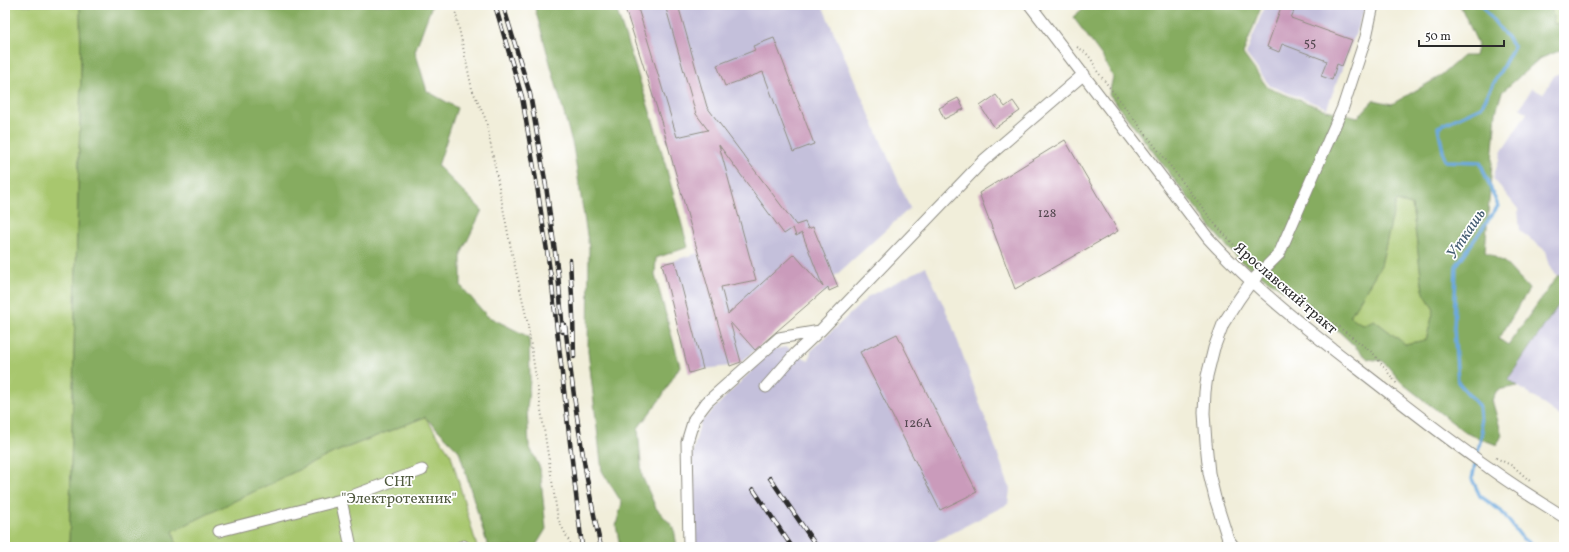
<svg xmlns="http://www.w3.org/2000/svg" width="1569" height="552" font-family="Vollkorn,serif">
	<rect width="100%" height="100%" fill="#fff"/>
	<filter id="ink" filterUnits="userSpaceOnUse"><feTurbulence type="fractalNoise" baseFrequency=".025" numOctaves="2"/><feDisplacementMap in="SourceGraphic" scale="8" xChannelSelector="R" yChannelSelector="G"/><feConvolveMatrix kernelMatrix="1 2 1 2 8 2 1 2 1" color-interpolation-filters="sRGB"/></filter>
	<filter id="wash" filterUnits="userSpaceOnUse"><feTurbulence type="fractalNoise" baseFrequency=".012" numOctaves="4" result="noise"/><feDisplacementMap in="SourceGraphic" scale="16" xChannelSelector="R" yChannelSelector="G"/><feGaussianBlur stdDeviation="0.9" result="paint"/><feColorMatrix in="noise" values="0 0 0 0 0 0 0 0 0 0 0 0 0 0 0 0 0 1.4 0 .05"/><feComposite in="paint" operator="in"/></filter>
	<g filter="url(#wash)">
		<rect width="100%" height="100%" fill="#f1eeda"/>
		<path fill="#c4c0db" d="M624,5H822L910,208L834,277L838,287L819,294L741,362L730,366L703,369L689,373L662,264L698,253L661,121Z
			M1265,5H1366L1327,108L1270,86L1246,54Z
			M1564,71V280L1551,270L1546,251L1520,231L1518,209L1493,178L1502,151L1527,113L1520,108L1532,88L1543,94L1554,76Z
			M926,267L951,322L1010,489L1008,504L932,543L934,547H694L692,456L700,423L773,349L787,347L809,361L811,351L869,296Z
			M1564,297V419L1508,379Z"/>
		<path fill="#a8c76e" stroke="#6a794c" d="M5,5H80L81,76L69,547H5Z
			M1551,5H1564V23L1554,24Z
			M1396,201L1412,205L1423,291L1434,310L1426,340L1405,344L1374,320L1363,325L1350,316L1381,265Z
			M425,417L451,455L477,547H177L173,531L333,453Z"/>
		<path fill="#86ac61" stroke="#586c46" fill-rule="evenodd" d="M80,5H432L415,51L427,91L457,108L438,166L482,210L461,254V286L487,316L529,337L530,380L527,409L529,446L540,468L546,529L535,547H488L459,451L425,417L333,453L173,531L177,547H69L81,76Z
			M534,5H615L655,127L688,247L656,258L655,275L680,366L661,398L638,428L642,476L656,508L674,528L677,547H620L616,525L622,503L602,471L588,351L589,248L573,146Z
			M1087,5H1262L1243,54L1268,88L1326,110L1358,117L1374,100L1392,104L1439,77L1463,56H1475L1478,44L1460,5H1551L1554,24L1564,23V49L1539,59L1502,92L1496,112L1485,252L1504,262L1529,289L1499,339L1508,345L1558,275L1564,280V297L1508,379L1518,386L1497,390L1492,400L1502,435L1497,445L1466,433L1403,384L1383,361L1368,359L1327,320L1240,261L1215,233L1109,94L1113,77L1102,56L1073,17ZM1396,201L1412,205L1423,291L1434,310L1426,340L1405,344L1374,320L1363,325L1350,316L1381,265Z"/>
		<g fill="none" stroke-linecap="round" stroke-linejoin="round">
			<path stroke="#6ca9dd" stroke-width="3.5" d="M1481,5L1514,46L1481,107L1438,127L1445,161L1480,162L1498,206L1456,266L1454,329L1458,382L1479,406L1482,432L1472,479L1480,496L1501,511L1523,539L1538,547"/>
		</g>
		<g id="blocks">
			<path fill="#ca9bbb" fill-rule="evenodd" d="M624,5H637L677,137L708,130L696,114L665,5H678L707,107L796,225L805,222L808,229L813,227L838,287L829,291L828,287L755,350L730,322L741,362L730,366L661,121ZM719,145L784,234L793,228L796,236L802,233L823,287L794,254L728,314L721,287L756,280Z
				M1281,7L1294,11L1291,18L1352,40L1342,66L1337,64L1332,80L1321,76L1327,61L1282,44L1279,52L1267,47Z
				M774,38L814,144L793,152L763,72L725,86L717,65L755,50L753,46Z
				M996,95L1005,107L1013,101L1020,111L995,128L980,106Z
				M958,98L964,109L944,119L939,108Z
				M1065,140L1118,231L1015,289L979,193Z
				M675,261L703,369L689,373L662,264Z
				M897,334L977,492L940,510L860,352Z"/>
		</g>
	</g>
	<g filter="url(#ink)">
		<use href="#blocks" fill-opacity="0" stroke="#8e8c82" stroke-width="1"/>
		<g fill="none" stroke-linecap="round" stroke-linejoin="round">
			<g stroke="#8e8c82" stroke-width="13">
				<path id="minor" d="M1030,5L1208,238C1253,287 1305,328 1357,368C1400,401 1443,436 1488,467C1512,485 1539,501 1564,517
					M766,387L796,353L819,331
					M341,500L351,547
					M219,531L341,500L422,470
					M460,547L464,546
					M689,547L687,442L694,419L707,402L779,338L820,331L984,160L1084,74
					M1234,547L1228,539L1215,498L1209,473L1206,443L1204,413L1205,392L1207,376L1214,348L1223,324L1239,299L1251,282L1279,254L1343,107L1366,37L1373,5"/>
			</g>
			<path stroke="#8e8c82" stroke-width="2" stroke-dasharray="1 3" stroke-linecap="butt" d="M454,5L472,89L486,120L511,249L527,320L558,519L572,547
				M1077,47C1088,53 1092,59 1097,71L1215,224L1245,257L1254,263
				M1272,276L1373,353L1397,384
				M1496,458L1513,466L1531,482"/>
			<use href="#minor" stroke="#fff" stroke-width="11"/>
			<g stroke="#2b2b2b" stroke-width="4.5">
				<path id="rail" d="M495,5L522,97L537,186L551,277L582,547
					M503,5L530,94L546,186L558,274L563,332
					M570,260L573,315L574,357
					M565,325C574,400 584,474 601,547
					M770,478L817,547
					M753,489L792,547"/>
			</g>
			<use href="#rail" stroke="#fff" stroke-width="3" stroke-dasharray="9" stroke-linecap="butt"/>
		</g>
	</g>
	<g text-anchor="middle" stroke-width="3.5" stroke-linejoin="round" paint-order="stroke">
		<g font-size="13" fill="#53474f">
			<text x="1310" y="47">55</text>
			<text x="1047" y="217">128</text>
			<text x="918" y="427">126А</text>
		</g>
		<g font-size="15" fill="#2b2b2b" stroke="#fff">
			<text transform="translate(1286 288) rotate(41)" y="5">Ярославский тракт</text>
		</g>
		<g font-size="15" fill="#505a3f" stroke="#fff">
			<text x="399" y="486">СНТ<tspan x="399" dy="17">"Электротехник"</tspan></text>
		</g>
		<g font-size="16" font-style="italic" fill="#455d72" stroke="#fff">
			<text transform="translate(1465 233) rotate(-56)" y="6">Уткашь</text>
		</g>
	</g>
	<rect width="1569" height="552" fill="none" stroke="#fff" stroke-width="20"/>
	<path d="M1419 40v6h85v-6" fill="none" stroke="#2b2b2b" stroke-width="2"/>
	<text x="1425" y="40" font-size="12" fill="#2b2b2b" stroke="#ffffff" stroke-width="3" paint-order="stroke">50 m</text>
</svg>
